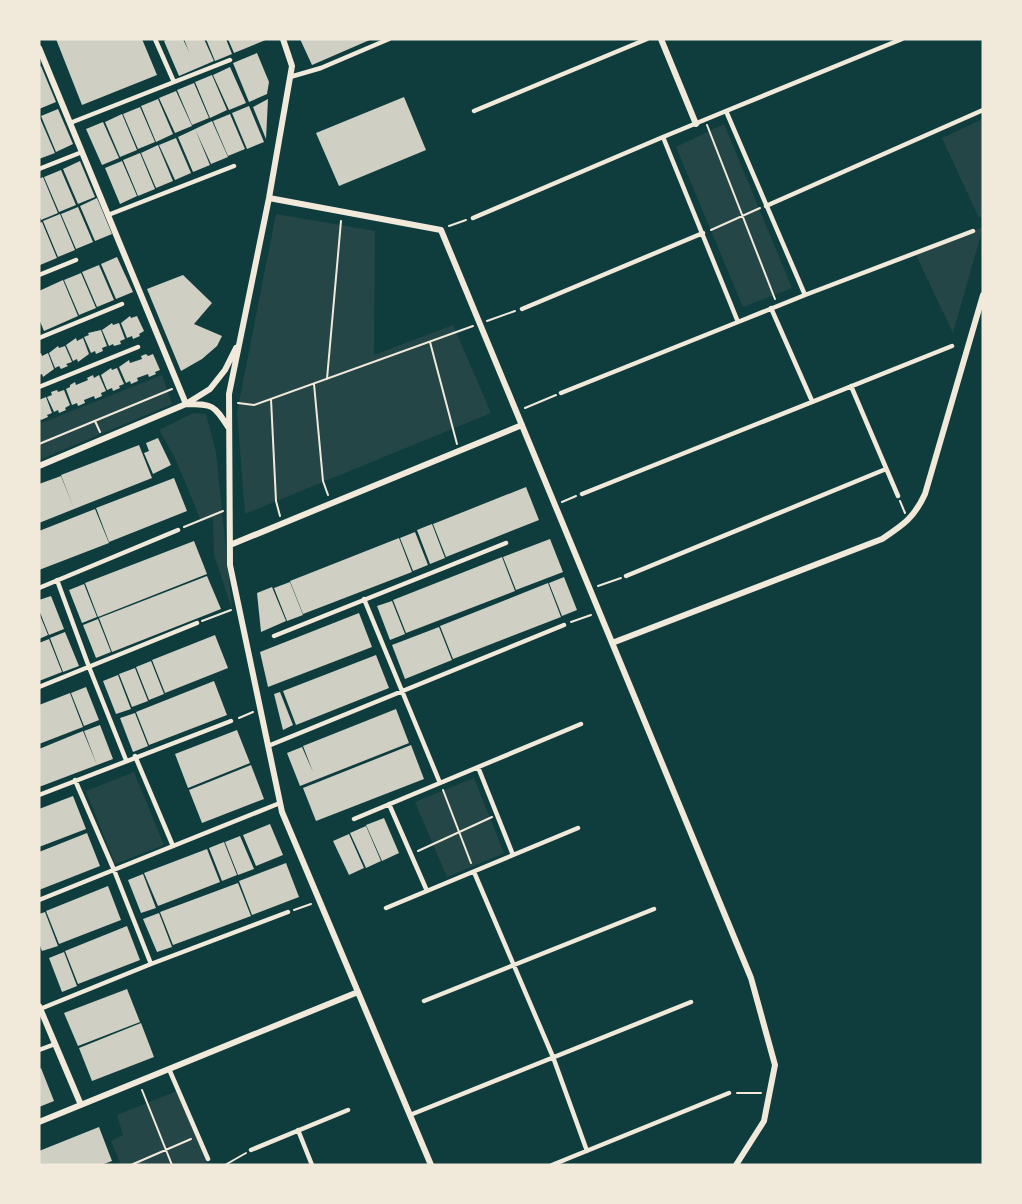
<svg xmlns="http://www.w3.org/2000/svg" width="1022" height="1204" font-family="Poppins,sans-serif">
	<rect width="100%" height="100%" fill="#0f3d3e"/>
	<path fill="#244646" d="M983,119V216L979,218L942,138Z
		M724,124L792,288L743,307L676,147Z
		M276,214L375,231L374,355L453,325L491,413L245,514L237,412Z
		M983,227L953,333L916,255Z
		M162,375L172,404L39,460V424Z
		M193,413L206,414L216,452L232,609L214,555L213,518L201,521L175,458L159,430Z
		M134,772L164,845L115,864L86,791Z
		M474,778L504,853L447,877L415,802Z
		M177,1091L208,1165H121L111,1141L123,1135L117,1115Z"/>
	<path fill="#cfcfc3" d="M56,39H142L157,75L82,105Z
		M168,39H183L189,52L184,39H204L214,61L179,76L164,41Z
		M206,39H226L232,54L215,61Z
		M228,39H268L234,53Z
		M300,39H372L312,65Z
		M257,53L269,82L267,94L249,102L233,63Z
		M41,66L56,102L39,109V67Z
		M230,67L246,103L229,110L213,75Z
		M212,75L227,110L210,118L195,82Z
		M194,83L209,118L192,125L177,90Z
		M176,91L192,126L175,133L159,98Z
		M404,97L426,150L339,186L316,133Z
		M158,99L173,134L156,142L141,106Z
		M268,99L266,139L253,107Z
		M249,106L264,142L247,149L232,113Z
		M140,107L155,142L138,149L123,114Z
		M58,109L73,144L56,152L41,116Z
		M122,114L137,150L120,157L105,122Z
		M230,114L245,149L228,156L213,121Z
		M39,116L55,153L39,159Z
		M212,121L228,157L211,164L195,129Z
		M103,122L119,158L102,165L86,129Z
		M195,129L210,165L193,172L178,137Z
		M176,138L191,173L175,180L159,145Z
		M158,145L173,181L156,188L141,153Z
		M140,153L155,189L138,196L123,160Z
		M80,161L95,197L78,204L63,169Z
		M122,161L137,196L120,204L105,168Z
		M61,170L76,205L59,212L44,177Z
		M43,177L58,213L41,220L39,214V179Z
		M97,198L112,234L95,241L80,206Z
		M78,207L93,242L76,249L61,214Z
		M60,214L75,250L58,257L43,221Z
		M42,222L57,258L40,265L39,223Z
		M117,257L133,292L116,299L101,264Z
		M99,265L114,300L97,307L82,272Z
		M81,273L96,308L79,315L64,280Z
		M183,275L212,303L194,324L222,336L217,346L202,359L181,371L147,289Z
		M63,280L78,316L44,331L39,319V291Z
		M130,316L131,318L137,316L144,331L139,334L140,336L133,339L132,336L127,338L121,323Z
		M112,323L113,325L119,323L125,339L120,341L121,344L114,346L113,344L109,346L102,330Z
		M101,330L107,346L102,348L103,351L96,354L95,351L91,353L84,337L89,335L88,333Z
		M76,338L77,341L83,338L89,354L78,362L77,359L73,361L66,345Z
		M58,346L59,348L65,346L72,362L66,364L68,366L61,369L59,366L55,368L49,353Z
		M41,353L42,356L48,353L54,369L43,377L42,374L39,375V354Z
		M146,354L148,356L153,354L160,370L155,372L156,374L149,377L148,374L137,378L138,381L131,384L130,381L126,383L119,367L129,360L130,363L142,359L141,356Z
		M111,368L112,370L117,368L124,384L119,386L120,388L113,391L112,388L107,390L101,375Z
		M93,375L94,378L99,375L106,391L101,393L102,396L95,399L94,396L84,400L85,403L78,406L77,403L72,405L66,389L70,387V385L75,382L76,385L88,380L87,378Z
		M57,390L58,392L64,390L70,405L65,408L66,410L59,413L58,410L54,412L47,397L52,395L51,392Z
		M46,397L52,413L47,415L48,417L41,420L39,418V400Z
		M158,438L171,465L153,474L144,453L149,451L146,443Z
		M139,445L152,478L74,509L61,475Z
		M61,476L74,509L39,523V484Z
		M174,478L187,511L109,542L96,508Z
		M526,487L539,520L446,557L433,524Z
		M95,509L109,543L39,570V531Z
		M432,524L445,558L430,564L417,530Z
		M415,532L428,565L413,571L400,538Z
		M399,538L412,572L303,614L290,581Z
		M550,539L563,572L516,590L503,557Z
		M194,541L207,574L98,617L85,583Z
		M502,557L515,591L406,633L393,600Z
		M207,576L221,609L112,652L99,618Z
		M564,577L577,610L562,616L549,583Z
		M290,582L303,615L287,621L274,588Z
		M548,583L561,617L453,659L440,626Z
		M84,584L97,617L82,623L69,590Z
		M272,587L286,621L261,632L257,593Z
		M51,596L64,629L49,635L39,610V600Z
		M392,601L405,634L390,640L377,606Z
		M39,613L48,635L39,639Z
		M359,613L372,647L268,687L260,652Z
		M98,619L111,652L96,658L83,625Z
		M439,627L452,660L405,679L392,645Z
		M65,632L79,666L63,672L50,638Z
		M215,635L228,668L165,693L152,660Z
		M49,639L62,672L39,681V643Z
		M376,655L389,688L296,725L283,691Z
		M151,661L164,694L149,700L136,667Z
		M135,668L148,701L132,707L119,674Z
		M118,675L131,709L116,714L103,681Z
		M214,681L227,715L149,745L136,712Z
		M86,687L99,720L84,726L71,693Z
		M280,692L293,725L283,730L274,694Z
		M70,693L83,727L39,744V705Z
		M396,709L409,743L300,786L287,753L302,747L313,772L303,746Z
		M135,713L148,746L133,752L120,718Z
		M100,725L113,759L97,765L84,731Z
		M237,730L250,763L188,788L175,754Z
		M83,731L97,765L39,787V749Z
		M411,745L424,779L316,821L303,788Z
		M251,765L264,799L202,823L189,790Z
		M73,796L86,829L39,847V809Z
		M384,818L399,853L382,861L366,825Z
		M270,824L283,855L256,866L243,835Z
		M366,826L381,861L366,868L350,833Z
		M87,833L100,866L39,890V852Z
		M349,834L364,868L349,875L333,841Z
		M240,836L254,869L238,875L225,842Z
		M224,842L237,875L222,881L209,848Z
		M207,849L220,882L158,906L144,873Z
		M286,863L299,897L252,915L239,881Z
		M143,874L156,908L141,913L128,880Z
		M238,883L251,916L173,945L160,912Z
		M108,886L121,920L59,944L46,911Z
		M45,912L58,946L42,951L39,943V914Z
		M159,913L172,947L157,952L143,919Z
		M127,926L140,960L78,984L65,951Z
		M64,952L77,986L62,992L49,958Z
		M127,989L140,1022L78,1046L64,1013Z
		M141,1023L154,1057L92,1081L79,1048Z
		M41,1068L54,1101L39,1107V1069Z
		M99,1127L112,1161L101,1165H39V1151Z"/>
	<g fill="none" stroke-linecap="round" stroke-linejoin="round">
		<path stroke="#f1e9da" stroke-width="2" d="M707,125L775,299
			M449,226L466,220
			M711,230L760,208
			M487,321L515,311
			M430,342L457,444
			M327,379L341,221
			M314,384L323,481L328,495
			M271,399L276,501L280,516
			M238,403L254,405L473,326
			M525,408L556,395
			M95,421L100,432
			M39,444L172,389
			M900,501L905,513
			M562,502L576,496
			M184,527L223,511
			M598,586L621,578
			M202,621L231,610
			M571,622L591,615
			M239,718L253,712
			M443,790L471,863
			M418,851L492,817
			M294,910L311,904
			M142,1090L172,1165
			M737,1093H761
			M131,1165L191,1139
			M225,1165L246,1153"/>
		<path stroke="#f1e9da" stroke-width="4.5" d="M155,39L174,82
			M290,77L321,68L389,39
			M474,111L647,39
			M726,111L805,295L738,322L663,137Z
			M726,111L902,39
			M70,123L230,60
			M39,169L82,152
			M766,206L983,110
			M108,215L234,166
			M473,218L663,137
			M39,275L76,260
			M805,295L973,231
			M771,308L812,401
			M522,309L703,233
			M39,338L122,304
			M851,386L898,496
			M39,387L138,347
			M561,393L738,322
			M582,494L952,346
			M626,576L886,469
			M57,580L89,667L126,760
			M39,588L178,530
			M364,599L440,783
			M274,636L506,543
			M39,687L197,623
			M268,746L564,625
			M135,756L173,846
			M478,767L513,855
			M75,780L114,870L151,964
			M39,795L231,721
			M389,804L427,891
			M354,819L581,724
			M474,872L553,1057L587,1151
			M39,900L280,803
			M386,908L578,828
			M424,1001L654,909
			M40,1009L151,964L288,912
			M39,1050L55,1044
			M169,1069L208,1159
			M410,1115L691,1002
			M298,1130L312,1165
			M251,1150L348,1110
			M552,1165L729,1093"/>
		<path stroke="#f1e9da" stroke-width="6" d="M283,39L292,66L269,198L229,394L230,565L282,812L431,1165
			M661,39L696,124
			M39,48L186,404
			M269,198L441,230L751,978L775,1065L764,1121L736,1165
			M186,404C213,404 214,405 228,427
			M39,466L186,404L210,389L225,370L236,348
			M230,545L522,425
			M612,643L882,539C903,525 914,518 925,494L983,295
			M39,1006L81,1105
			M39,1122L358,992"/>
	</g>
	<rect width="1022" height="1204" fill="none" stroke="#f1e9da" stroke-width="81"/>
</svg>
